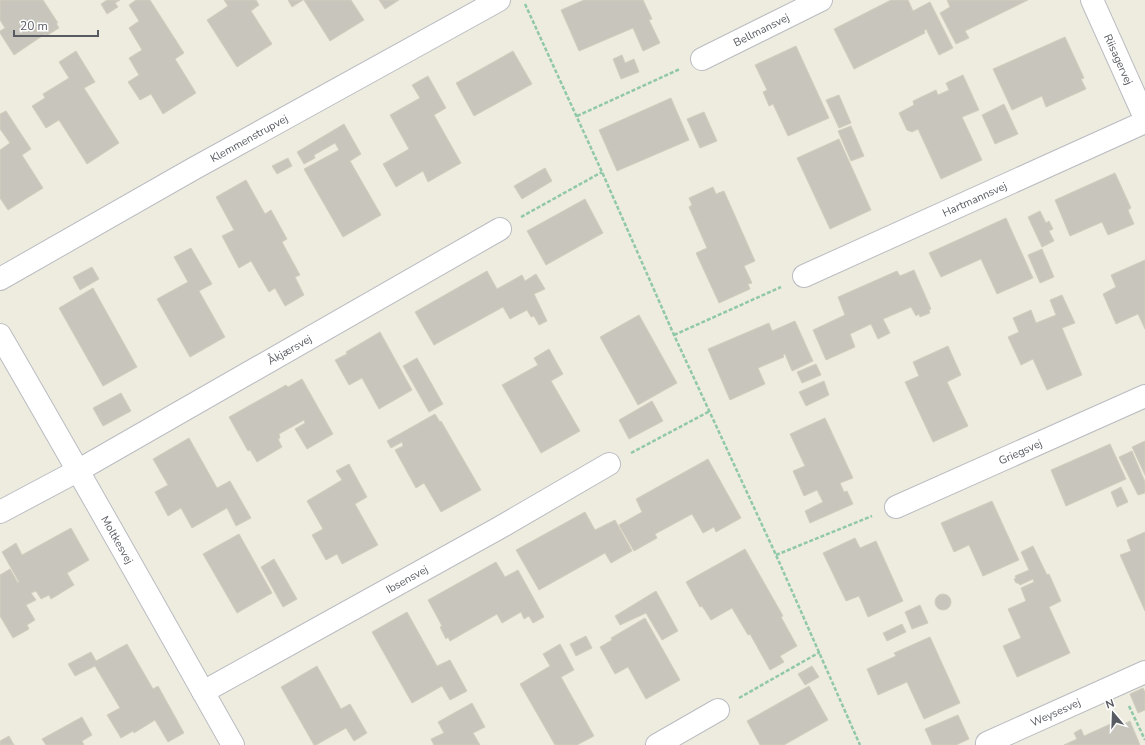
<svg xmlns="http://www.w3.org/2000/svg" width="1145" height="745" font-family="'Nunito Sans',sans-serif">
	<rect width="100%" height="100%" fill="#edecdf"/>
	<path fill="#c8c6bc" stroke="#d2cebd" d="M0,0H43L58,23H56L59,28L46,36L45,34L14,55L0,33V31L5,28L0,20Z
		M107,0H120L115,3L118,7L107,14L101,4Z
		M136,0H150L184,53L175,59L196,93L163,114L151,94L140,100L128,82L139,75L129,58L142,50L129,28L139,21L129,5Z
		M224,0H256L259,5L251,11L272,44L237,67L207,20L228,6Z
		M288,0H303L292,7Z
		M304,0H351L364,20L330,41Z
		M379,0H399L385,9Z
		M584,0H643L652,19L649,20L660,43L643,51L633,28L579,51L561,10Z
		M891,0H908L913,11L930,2L953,48L939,55L926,29L924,31L925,33L854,69L834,29Z
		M947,0H1028L965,31L969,38L956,44L940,13L950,7Z
		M1065,37L1084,78L1081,79L1086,89L1046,107L1042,96L1012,110L993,69Z
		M796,46L829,118L788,136L773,104L769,106L763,92L767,90L755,65Z
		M76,51L95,82L84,88L119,143L87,164L59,120L46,128L32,106L45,98L43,94L69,78L59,62Z
		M513,51L532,84L474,116L456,83Z
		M622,55L625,63L634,59L639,72L621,79L613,59Z
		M963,75L979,110L962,117L982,160L941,179L918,129L912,132L907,130L899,113L914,105L913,101L936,90L938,95L949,90L946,83Z
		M428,76L446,108L434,115L461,163L428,182L423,171L396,187L383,164L409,149L390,115L420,98L412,85Z
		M839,95L851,123L839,128L826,100Z
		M671,98L689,140L617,171L599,130Z
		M1004,104L1018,134L995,144L982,115Z
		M6,111L31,149L22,155L43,188L8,210L0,198V150L10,143L0,129V114Z
		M704,112L717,141L700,148L687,119Z
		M344,124L361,154L350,161L381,215L343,237L304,169L339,150L335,143L314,155L315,158L304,164L297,152Z
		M851,126L864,156L851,161L838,131Z
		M839,139L871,210L830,229L797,158Z
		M288,158L292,166L277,174L272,166Z
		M545,168L552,181L522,199L514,186Z
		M1115,173L1131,208L1128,210L1134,224L1108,235L1102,222L1070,236L1055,200Z
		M246,180L265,214L271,210L287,239L282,242L300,275L295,277L304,295L285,306L275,288L269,292L251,261L239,268L222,236L234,230L216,197Z
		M713,187L716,194L724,191L755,261L744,266L752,283L748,284L750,289L719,303L696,253L707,248L689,207L692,205L689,198Z
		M585,199L603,233L546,265L527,231Z
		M1040,211L1046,223L1049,221L1053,229L1049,231L1054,241L1042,247L1028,217Z
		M1006,218L1033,278L997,294L981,259L941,277L929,253Z
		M191,248L212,284L199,291L225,337L190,357L157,299L188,282L174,257Z
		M1042,249L1054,277L1040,283L1028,255Z
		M1145,260V329L1138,314L1116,324L1103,294L1116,287L1111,275Z
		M92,267L99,279L80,290L73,277Z
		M914,270L931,309L929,310L930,313L920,317L919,314L916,316L911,307L883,319L890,333L878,339L871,324L850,334L855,347L826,360L813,330L845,315L838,297L897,271L900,276Z
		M487,271L497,289L522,275L525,281L536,274L545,289L534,294L547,321L539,325L534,316L531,317L527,310L510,319L503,307L434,345L415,312Z
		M93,288L137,367L103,386L59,308Z
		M1062,295L1075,323L1062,328L1082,375L1047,390L1033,359L1021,365L1008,337L1019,332L1013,318L1031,310L1036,323L1056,315L1050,300Z
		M639,315L677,383L638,405L600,337Z
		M795,321L813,361L792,371L785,354L783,355L784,357L758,368L765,384L730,400L708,349L769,323L772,331Z
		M380,332L412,390L379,409L362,378L349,385L335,360L347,354L346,352Z
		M948,346L961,375L947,382L968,426L933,442L905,382L919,376L913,362Z
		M549,349L563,374L551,381L580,431L541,453L502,385L538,365L534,358Z
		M417,358L443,404L429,412L403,366Z
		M816,364L821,375L802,383L797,372Z
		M302,379L333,434L307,449L295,429L305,423L304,420L279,434L280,438L278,439L282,447L257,462L250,450L248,451L229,417L286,385L288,387Z
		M824,381L829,395L806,406L799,392Z
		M121,393L131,411L103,426L93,408Z
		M652,401L663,421L629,439L619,420Z
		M435,414L440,422L441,421L481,490L441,512L424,483L416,488L395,450L403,446L402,442L391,448L387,441Z
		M825,418L853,478L840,483L844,492L847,491L853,504L810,523L805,511L823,502L817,490L804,496L793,471L805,466L790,434Z
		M189,438L217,488L230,481L251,518L236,526L227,508L192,528L181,508L168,516L155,492L168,485L153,459Z
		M1145,441V475L1132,447Z
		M1110,444L1126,479L1066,506L1051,470Z
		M1132,451L1145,482V493L1138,495L1119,457Z
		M708,459L741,518L716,532L714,527L703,533L692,514L655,534L657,538L634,551L619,525L642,512L636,499Z
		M349,464L367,497L355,504L378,545L342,564L337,554L326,560L312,535L323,529L307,501L342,480L336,471Z
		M1121,487L1128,502L1117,507L1111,492Z
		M992,501L1019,560L983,576L969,545L954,552L941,523Z
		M585,512L595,530L615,520L632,551L611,563L605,553L539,590L516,550Z
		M71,528L89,560L67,573L74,585L51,599L49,595L41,599L36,591L31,593L36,600L26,605L35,620L27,625L29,629L13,638L0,616V575L10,569L18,583L19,582L2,552L16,543L22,555Z
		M1145,532V611L1120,555L1131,551L1127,540Z
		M239,534L272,593L237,613L203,554Z
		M855,538L860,548L876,541L903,601L868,617L859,596L846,601L823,553Z
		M1033,546L1047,575L1049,574L1061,601L1049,607L1070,653L1017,677L1003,646L1021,638L1008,609L1026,601L1021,588L1034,582L1033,579L1020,585L1018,583H1016L1014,579L1016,578L1015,576L1029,570L1021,552Z
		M745,549L783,616L781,617L797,646L780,656L784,662L770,670L750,634L748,635L732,608L711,620L702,606L700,607L686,582Z
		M274,559L297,599L283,607L261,567Z
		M496,562L505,577L518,570L544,617L533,623L529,616L524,619L521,612L502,623L497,614L450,641L448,637L446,639L440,627L442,626L428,600Z
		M656,591L678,631L662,640L646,613L620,625L615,616Z
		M935 602a8 8 0 1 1 16 0a8 8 0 1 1-16 0Z
		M920,605L928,623L912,629L905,612Z
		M407,612L437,666L450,660L467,691L450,700L442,686L412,703L372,632Z
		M645,618L680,680L646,699L628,667L615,674L600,647L612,640L611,638Z
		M902,624L906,632L887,641L883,633Z
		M586,636L592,648L576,656L570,644Z
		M930,637L960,703L924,719L907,682L878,695L867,669L896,656L894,653Z
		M127,644L153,689L158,686L184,733L168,742L155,720L134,733L133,731L121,738L107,715L120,708L95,666L75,676L68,664L91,652L96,661Z
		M560,644L574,670L561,677L594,736L577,745H555L520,684L550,666L543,654Z
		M317,666L341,709L350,704L367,733L354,741L346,728L316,745H314L281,687Z
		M812,666L819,677L805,685L798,674Z
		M809,686L828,720L784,745H760L747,721Z
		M1143,688L1145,692V710L1138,713L1130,694Z
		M472,703L485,727L473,733L480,745H434L431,739L444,733L438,722Z
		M958,715L969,739L956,745H932L925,729Z
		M82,717L92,735L82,741L84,745H46L42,739Z
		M1117,721L1120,726L1130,721L1140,745H1064L1077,739L1074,733L1081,729L1084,736Z
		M9,736L14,745H0V741Z"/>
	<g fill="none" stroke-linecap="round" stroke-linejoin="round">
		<g stroke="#babcc2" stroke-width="24">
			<g id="street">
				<path id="s1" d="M1092,0L1145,118"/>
				<path id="s2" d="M702,59L821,0"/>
				<path id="s3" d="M804,276L1145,122"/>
				<path id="s4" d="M0,279L193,169L499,0"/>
				<path id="s5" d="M0,335C79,471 156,608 233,745"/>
				<path id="s6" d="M896,507L1145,396"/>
				<path id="s7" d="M0,512L79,470L500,229"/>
				<path id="s8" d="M203,692L499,528L609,464"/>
				<path id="s9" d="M987,743L1145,672"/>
				<path d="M657,745L718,710"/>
			</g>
		</g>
		<path stroke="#91c8a9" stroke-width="2.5" stroke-dasharray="4 2" stroke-linecap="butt" d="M525,4L602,172L674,335L776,555L860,745
			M577,116L680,69
			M521,217L602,172
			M674,335L781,287
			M631,453L710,411
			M776,555L872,516
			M739,698L820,652
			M1129,706L1145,740"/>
		<use href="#street" stroke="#fff" stroke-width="22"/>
	</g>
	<g text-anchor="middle" stroke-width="3" stroke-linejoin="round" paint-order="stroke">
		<g font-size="11" fill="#585b62" stroke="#fff">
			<text dy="4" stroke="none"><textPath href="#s2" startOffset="66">Bellmansvej</textPath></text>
			<text dy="4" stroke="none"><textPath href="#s1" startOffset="65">Riisagervej</textPath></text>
			<text dy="4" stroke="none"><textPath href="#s4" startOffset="286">Klemmenstrupvej</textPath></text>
			<text dy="4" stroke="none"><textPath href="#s3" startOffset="187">Hartmannsvej</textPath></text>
			<text dy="4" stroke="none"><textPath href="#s7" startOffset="332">Åkjærsvej</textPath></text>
			<text dy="4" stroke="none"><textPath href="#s6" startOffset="136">Griegsvej</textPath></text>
			<text dy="4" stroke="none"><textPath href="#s5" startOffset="236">Moltkesvej</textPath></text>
			<text dy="4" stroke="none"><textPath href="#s8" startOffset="233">Ibsensvej</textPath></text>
			<text dy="4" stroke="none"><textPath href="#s9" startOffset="75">Weysesvej</textPath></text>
		</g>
	</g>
	<g transform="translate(1113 713) rotate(341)" stroke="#ffffff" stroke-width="3" paint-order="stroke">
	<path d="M0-3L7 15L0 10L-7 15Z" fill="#585b62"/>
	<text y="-6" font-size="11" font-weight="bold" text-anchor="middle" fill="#585b62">N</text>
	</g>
	<path d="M14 30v6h84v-6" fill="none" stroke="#585b62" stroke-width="2"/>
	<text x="20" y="30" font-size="12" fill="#585b62" stroke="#ffffff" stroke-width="3" paint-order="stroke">20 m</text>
</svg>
